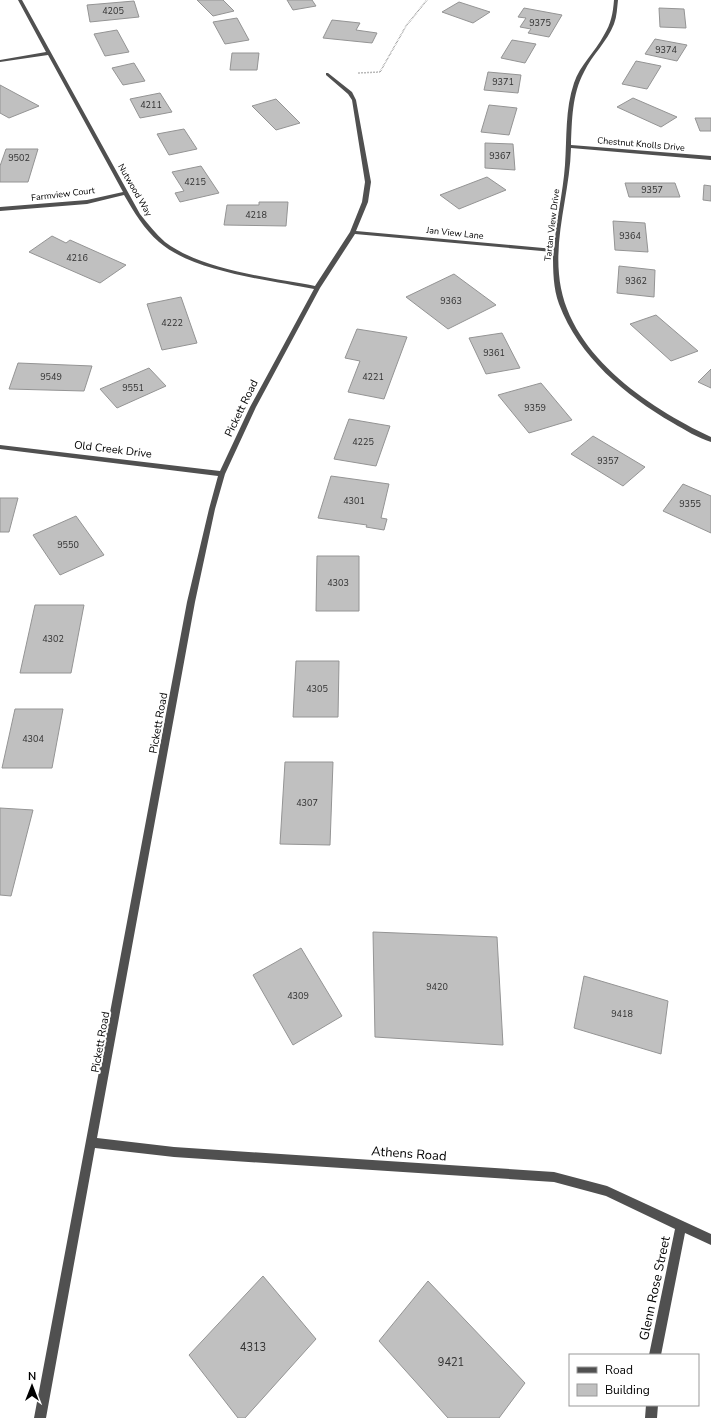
<svg xmlns="http://www.w3.org/2000/svg" width="711" height="1418" font-family="'Nunito Sans',sans-serif">
	<rect width="100%" height="100%" fill="#fff"/>
	<path fill="#c0c0c0" stroke="#949494" d="M197,0H223L234,11L213,16Z
		M287,0H312L316,6L293,10Z
		M134,1L139,17L90,22L87,5Z
		M459,2L490,12L473,23L442,12Z
		M524,8L562,15L549,37L528,33L531,29L520,27L526,18L518,17Z
		M659,8L684,9L686,28L660,27Z
		M237,18L249,40L225,44L213,22Z
		M332,20L360,23L356,30L377,33L372,43L323,38Z
		M117,30L129,52L105,56L94,34Z
		M655,39L687,45L677,61L645,54Z
		M512,40L536,44L525,63L501,58Z
		M232,53H259L257,70H230Z
		M636,61L661,66L647,89L622,84Z
		M134,63L145,81L123,85L112,68Z
		M488,72L521,75L518,93L484,90Z
		M0,85L39,106L9,118L0,113Z
		M160,93L172,112L140,118L130,99Z
		M633,98L677,117L661,127L617,107Z
		M276,99L300,123L276,130L252,106Z
		M489,105L517,108L509,135L481,132Z
		M695,118H711V131H700Z
		M184,129L197,149L169,155L157,134Z
		M485,143L513,144L515,170L485,168Z
		M6,149H38L28,182H0V166Z
		M201,166L219,193L180,202L175,193L184,191L172,172Z
		M487,177L506,190L459,209L440,195Z
		M625,183H675L680,197H629Z
		M704,185L711,186V201L703,200Z
		M259,202H288L286,226L224,225L227,205H259Z
		M613,221L645,223L648,252L615,250Z
		M52,236L66,243L70,240L126,265L100,283L29,252Z
		M619,266L655,270L654,297L617,293Z
		M454,274L496,305L448,329L406,297Z
		M181,297L197,343L162,350L147,304Z
		M656,315L698,351L671,361L630,324Z
		M357,329L407,337L384,399L348,392L360,361L345,358Z
		M502,333L520,368L486,374L469,338Z
		M18,363L92,366L84,391L9,389Z
		M149,368L166,386L117,408L100,389Z
		M711,369V388L698,382Z
		M541,383L572,420L529,433L498,395Z
		M349,419L390,426L376,466L334,459Z
		M593,436L645,467L623,486L571,454Z
		M331,476L389,484L381,518L387,519L384,530L366,527L367,525L318,518Z
		M683,484L711,496V533L663,511Z
		M0,498H18L9,532H0Z
		M76,516L104,555L60,575L33,535Z
		M317,556H359V611H316Z
		M35,605H84L71,673H20Z
		M296,661H339L338,717H293Z
		M15,709H63L52,768H2Z
		M285,762H333L330,845L280,844Z
		M0,808L33,810L11,896L0,895Z
		M373,932L497,937L503,1045L375,1037Z
		M301,948L342,1016L293,1045L253,975Z
		M584,976L668,1001L661,1054L574,1028Z
		M263,1276L316,1339L245,1418H238L189,1355Z
		M428,1281L525,1383L499,1418H448L379,1341Z"/>
	<g fill="none" stroke-linecap="round" stroke-linejoin="round">
		<path stroke="#727272" stroke-width="1.5" stroke-dasharray="0.5 1" stroke-linecap="butt" d="M358,73L380,72L406,26L427,0"/>
		<path fill="#505050" fill-rule="evenodd" d="M18,0H22L140,214C148,224 156,234 165,242C204,271 269,277 315,286L350,232L362,202L365,182L352,100L348,94L326,75V73H328L352,92L356,100L371,182L368,202L356,231L554,249C556,221 563,193 565,165C567,138 565,109 574,83C580,65 595,52 604,35C611,24 613,13 614,0H618C617,8 617,16 614,24C607,42 592,55 584,72C572,94 572,120 571,145L711,156V160L571,148C570,190 555,232 559,274C565,352 647,407 711,437V442C698,438 685,430 673,423C625,395 579,357 559,304C553,288 553,269 553,252L355,234L320,288L256,407L225,474L215,509L195,602L97,1138L174,1147L554,1172L607,1186L711,1234V1245L685,1233L661,1355H649L675,1229L606,1196L554,1182L174,1157L95,1148L46,1418H34L187,602L209,509L218,476L0,449V445L220,471L250,407L314,289C269,280 193,272 159,242C144,229 134,212 124,195L87,204L0,211V207L87,200L123,192L48,55L0,62V60L46,52Z
			M646,1405H658L657,1418H645Z"/>
	</g>
	<g text-anchor="middle" stroke-width="4" stroke-linejoin="round" paint-order="stroke">
		<g font-size="9" fill="#303030">
			<text x="113" y="14">4205</text>
			<text x="540" y="26">9375</text>
			<text x="666" y="53">9374</text>
			<text x="503" y="85">9371</text>
			<text x="151" y="108">4211</text>
			<text x="500" y="159">9367</text>
			<text x="19" y="161">9502</text>
			<text x="195" y="185">4215</text>
			<text x="652" y="193">9357</text>
			<text x="256" y="218">4218</text>
			<text x="630" y="239">9364</text>
			<text x="77" y="261">4216</text>
			<text x="636" y="284">9362</text>
			<text x="451" y="304">9363</text>
			<text x="172" y="326">4222</text>
			<text x="494" y="356">9361</text>
			<text x="51" y="380">9549</text>
			<text x="373" y="380">4221</text>
			<text x="133" y="391">9551</text>
			<text x="535" y="411">9359</text>
			<text x="363" y="445">4225</text>
			<text x="608" y="464">9357</text>
			<text x="354" y="504">4301</text>
			<text x="690" y="507">9355</text>
			<text x="68" y="548">9550</text>
			<text x="338" y="586">4303</text>
			<text x="53" y="642">4302</text>
			<text x="317" y="692">4305</text>
			<text x="33" y="742">4304</text>
			<text x="307" y="806">4307</text>
			<text x="437" y="990">9420</text>
			<text x="298" y="999">4309</text>
			<text x="622" y="1017">9418</text>
		</g>
		<g font-size="9" fill="#000" stroke="#fff">
			<text transform="translate(641 144) rotate(5)" y="3">Chestnut Knolls Drive</text>
			<text transform="translate(135 190) rotate(60)" y="3">Nutwood Way</text>
			<text transform="translate(63 194) rotate(-7)" y="3">Farmview Court</text>
			<text transform="translate(552 225) rotate(-83)" y="3">Tartan View Drive</text>
			<text transform="translate(455 233) rotate(6)" y="3">Jan View Lane</text>
		</g>
		<g font-size="11" fill="#000" stroke="#fff">
			<text transform="translate(241 408) rotate(-64)" y="4">Pickett Road</text>
			<text transform="translate(113 449) rotate(7)" y="4">Old Creek Drive</text>
			<text transform="translate(158 723) rotate(-80)" y="4">Pickett Road</text>
			<text transform="translate(100 1042) rotate(-80)" y="4">Pickett Road</text>
		</g>
		<g font-size="11" fill="#303030">
			<text x="253" y="1351">4313</text>
			<text x="451" y="1366">9421</text>
		</g>
		<g font-size="13" fill="#000" stroke="#fff">
			<text transform="translate(409 1153) rotate(4)" y="5">Athens Road</text>
			<text transform="translate(654 1288) rotate(-78)" y="5">Glenn Rose Street</text>
		</g>
	</g>
	<rect x="569" y="1354" width="130" height="52" fill="#ffffff" stroke="#999999"/>
	<rect x="577" y="1367" width="20" height="6" fill="#505050" stroke="#999999"/>
	<text x="605" y="1374" font-size="12" fill="#000000">Road</text>
	<rect x="577" y="1384" width="20" height="12" fill="#c0c0c0" stroke="#999999"/>
	<text x="605" y="1394" font-size="12" fill="#000000">Building</text>
	<g transform="translate(32 1386)" stroke="#ffffff" stroke-width="3" paint-order="stroke">
	<path d="M0-3L7 15L0 10L-7 15Z" fill="#000000"/>
	<text y="-6" font-size="11" font-weight="bold" text-anchor="middle" fill="#000000">N</text>
	</g>
</svg>
